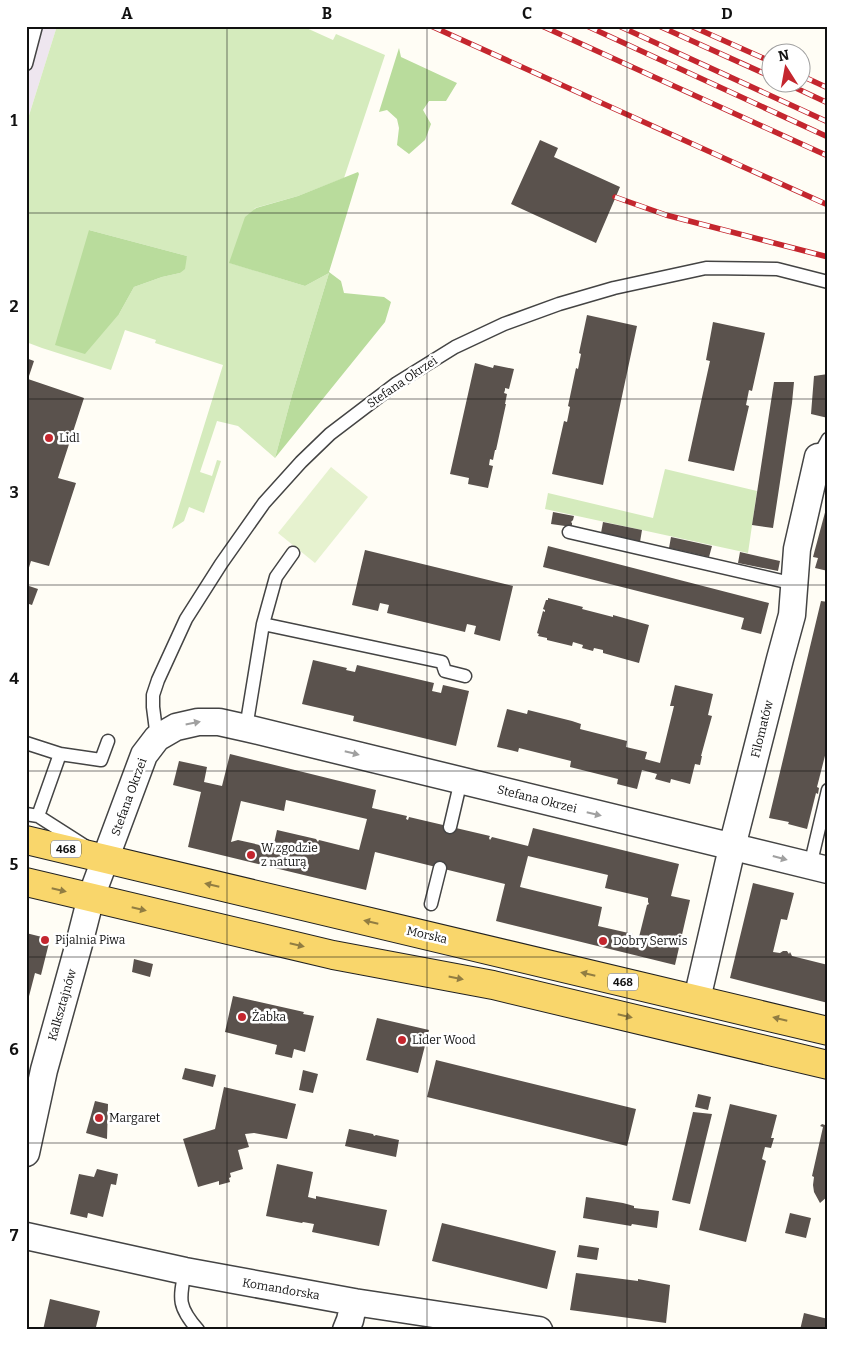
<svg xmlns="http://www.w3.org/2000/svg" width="854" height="1356" font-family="Bitter,serif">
	<rect width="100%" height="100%" fill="#fffdf5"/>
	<path fill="#eee6ef" d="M26,26H57L26,125Z"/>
	<path fill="#d5ebbd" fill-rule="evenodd" d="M57,26H302L333,40L336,34L385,55L344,178L298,196L255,208L230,263L305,286L329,273L292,395L275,458L238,426L217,421L200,472L212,476L217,460L221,461L204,513L189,507L184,521L172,529L223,365L155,343L156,340L125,330L111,370L42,348L26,342V125ZM89,230L187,256L180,273L162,277L134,287L119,314Z
		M665,469L757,491L748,553L545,509L548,493L653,518Z"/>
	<path fill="#b9dc9c" d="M399,48L401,57L457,83L446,101H429L423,110L431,124L425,140L409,154L397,145L399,128L397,119L387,110L379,112Z
		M358,172L359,174L329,272L341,281L344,293L384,297L391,302L385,322L275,458L292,395L329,273L305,286L229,263L245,217L256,208L298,196Z
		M89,230L187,256L185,269L180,273L162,277L134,287L119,314L85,354L55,345Z"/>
	<path fill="#e6f2cf" d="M331,467L368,497L315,563L278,533Z"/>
	<path fill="#5a524d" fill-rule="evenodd" d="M540,140L558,148L554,157L620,187L596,243L511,204Z
		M587,315L637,326L603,485L552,474L564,421L567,422L570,407L568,406L576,368L578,369L581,354L579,353Z
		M713,322L765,333L752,391L749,390L746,405L749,406L734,471L688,461L710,361L706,360Z
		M26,358L34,361L28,379L84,398L58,478L76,483L49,566L31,561L27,574Z
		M475,363L493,368L494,365L514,369L509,389L505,388V390L504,393L507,394L505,404H506L496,450H495L493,460L490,459L489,465L493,466L488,488L468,484L469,478L450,474Z
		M828,374V418L811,414L814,376Z
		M774,382H794L792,403L773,528L752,525Z
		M827,505H828V571L815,568L818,558L813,557Z
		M553,512L574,516L573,520L571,522L572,523V527L551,524Z
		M603,522L642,530L640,542L601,533Z
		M671,537L712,546L709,557L669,548Z
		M548,546L769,603L761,634L741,629L744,618L543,567Z
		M365,550L513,586L500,641L474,634L476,626L467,624L465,632L387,613L389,605L380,603L378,611L352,605Z
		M740,552L780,561L778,571L738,563Z
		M26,585L38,589L32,605L26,603Z
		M548,598L583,607L582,609L613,617V615L649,625L639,663L603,653V650L594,648L593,651L582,648L583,645L573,642L572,646L547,640V638L538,636L539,634L537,633L543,611L545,612V610L543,609L546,600H548Z
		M821,601L828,602V744L817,787L819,788L818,794L816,793L807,829L788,824L789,822L769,818Z
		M313,660L347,668L346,670L355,672L357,665L434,683L432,691L441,693L443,685L469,691L456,746L353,721L354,716L302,704Z
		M675,685L713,694L708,715L712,716L701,756H702L700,765L695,764L690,784L671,779L670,783L655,779L657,774L642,770L637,789L617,784L618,779L570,767L571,761L519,748L518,752L497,747L507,709L527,714L528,710L572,721L581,724L580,729L627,741L626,747L647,752L645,759L660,763L674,706H670Z
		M230,754L376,790L372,808L407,816L406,819L408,820L409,817L490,836L489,838L490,840L492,837L528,846L533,828L679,864L671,896L690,900L675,965L496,921L505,884L436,867L375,852L366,890L188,847L201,792L173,785L179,761L207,767L204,782L222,786ZM286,800L367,819L359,850L319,840L318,842L316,839L277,830L273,848L238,840L231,842L241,801L284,811ZM528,856L608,875L605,888L648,898V902L649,904L647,905L638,941L632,939L633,934L598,926L602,907L520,887Z
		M753,883L794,893L787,920L781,919L773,952L780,953L783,951H787L789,954L790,952L792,956L828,965V1003L730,978Z
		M26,933L50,939L41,975L35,973L27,1004Z
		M134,959L153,964L150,977L132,972Z
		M233,996L304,1012L303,1014L314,1016L305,1052L294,1049L292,1058L275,1054L277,1045L225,1032Z
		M377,1018L429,1030L418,1073L366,1060Z
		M436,1060L636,1109L627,1146L427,1097Z
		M185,1068L216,1075L213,1087L182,1079Z
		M303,1070L318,1074L313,1093L299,1090Z
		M224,1087L296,1104L287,1139L254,1133L245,1134L249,1147L238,1150L243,1169L230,1173L231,1177L229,1178L230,1182L219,1185V1181L198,1187L183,1139L215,1129Z
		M698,1094L711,1097L708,1110L695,1107Z
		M95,1101L108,1104L107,1139L86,1133Z
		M730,1104L777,1115L771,1138H774L771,1148L765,1147L762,1159L766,1161L746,1242L699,1230Z
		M693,1112L712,1114L690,1204L672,1200Z
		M822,1124L828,1126V1196L820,1203L814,1192L813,1185L814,1177L812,1176L823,1127L820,1126Z
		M349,1129L373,1134L374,1136L376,1135L399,1140L396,1157L345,1146Z
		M277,1164L313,1172L308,1197L316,1199V1196L387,1210L379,1246L312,1232L314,1224L303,1222L302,1223L266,1216Z
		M97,1169L118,1174L116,1185L111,1184L103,1217L88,1213L87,1218L70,1214L79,1174L94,1177Z
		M586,1197L623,1203L634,1206V1208L659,1211L657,1228L632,1224L631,1226L583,1218Z
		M790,1213L811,1218L806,1238L785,1233Z
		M442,1223L556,1251L547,1289L432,1261Z
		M579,1245L599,1248L597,1260L577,1257Z
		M576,1273L638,1281V1279L670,1285L666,1323L570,1310Z
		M50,1299L100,1311L96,1327L103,1330H43Z
		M804,1313L828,1319V1330H800Z"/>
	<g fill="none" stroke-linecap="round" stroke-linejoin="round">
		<g stroke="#444" stroke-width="15">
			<path id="service" d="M26,64L36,26
				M818,457L828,439
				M569,532L795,584
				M263,624L442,662L445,671L465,676
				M246,728L263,624L276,577L293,553
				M157,738L153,707V695L158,680L186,619L221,564L264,503L301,462L330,434L397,383L455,347L504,324L559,304L614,288L706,268L777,269L828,282
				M26,743L60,754L101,760L108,741
				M26,814L38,816L85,846
				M38,816L60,754
				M450,827L461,780
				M810,866L828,790
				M431,904L440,868
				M185,1271C179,1300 178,1307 198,1330"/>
		</g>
		<g stroke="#444" stroke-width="29">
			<path id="minor" d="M697,999L735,835L780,659L792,615L797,549L818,457
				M26,1153L44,1070L79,944L91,897L144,755L157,738L176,727L198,722H219L246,728L828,870
				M26,1236L185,1271L354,1302L539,1330
				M346,1330L350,1320L354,1302"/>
		</g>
		<g stroke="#222" stroke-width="30">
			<path id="primary" d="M26,840L828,1031
				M26,882L333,955L493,985L828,1065"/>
		</g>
		<use href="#service" stroke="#fff" stroke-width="12"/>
		<use href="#minor" stroke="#fff" stroke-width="26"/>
		<use href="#primary" stroke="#f9d66b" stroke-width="28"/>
		<g stroke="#c4262e" stroke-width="5.5">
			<path id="rail" d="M431,26L828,205
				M542,26L828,156
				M587,26L828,137
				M619,26L828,122
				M659,26L772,77
				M691,26L772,62
				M802,76L828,88
				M783,82L828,103
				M615,197L666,215L828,257"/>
		</g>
		<use href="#rail" stroke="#fff" stroke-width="4" stroke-dasharray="11" stroke-linecap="butt"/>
	</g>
	<defs><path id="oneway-solid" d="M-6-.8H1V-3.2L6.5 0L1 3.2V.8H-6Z" transform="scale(1.25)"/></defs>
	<g fill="#a0a0a0">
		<use href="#oneway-solid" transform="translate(193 723) rotate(-11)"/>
		<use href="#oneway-solid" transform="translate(352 753) rotate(14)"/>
		<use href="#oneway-solid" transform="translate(594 814) rotate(13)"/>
		<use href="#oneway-solid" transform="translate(780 858) rotate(15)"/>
	</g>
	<g fill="#917d42">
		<use href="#oneway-solid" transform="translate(212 885) rotate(-167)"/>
		<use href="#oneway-solid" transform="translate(59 890) rotate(13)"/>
		<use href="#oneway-solid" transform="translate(139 909) rotate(13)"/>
		<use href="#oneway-solid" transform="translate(371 922) rotate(-167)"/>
		<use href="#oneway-solid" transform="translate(297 945) rotate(13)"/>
		<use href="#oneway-solid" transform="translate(588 974) rotate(-167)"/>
		<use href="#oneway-solid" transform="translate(456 978) rotate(11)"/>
		<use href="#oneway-solid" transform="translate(625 1016) rotate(13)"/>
		<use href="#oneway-solid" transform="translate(780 1019) rotate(-166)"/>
	</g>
	<path fill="none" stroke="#111" stroke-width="1" stroke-opacity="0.55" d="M227,26V1330M427,26V1330M627,26V1330M26,213H828M26,399H828M26,585H828M26,771H828M26,957H828M26,1143H828"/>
	<g fill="#c4262e" stroke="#fff" stroke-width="2">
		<circle cx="49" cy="438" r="5"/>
		<circle cx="251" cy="855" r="5"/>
		<circle cx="45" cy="940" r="5"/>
		<circle cx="603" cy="941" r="5"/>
		<circle cx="242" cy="1017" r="5"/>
		<circle cx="402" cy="1040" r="5"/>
		<circle cx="99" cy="1118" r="5"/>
	</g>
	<g text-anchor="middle" stroke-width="5" stroke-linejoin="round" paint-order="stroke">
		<g fill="#fff" stroke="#585858" stroke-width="1">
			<rect x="51" y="840.5" width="30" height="17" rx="4"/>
			<rect x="608" y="973.5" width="30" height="17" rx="4"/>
		</g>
		<g font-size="11" font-weight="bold" fill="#111">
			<text x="66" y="853">468</text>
			<text x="623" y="986">468</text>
		</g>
		<g font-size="12" fill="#111" stroke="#fff">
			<text transform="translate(402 382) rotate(-34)" y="4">Stefana Okrzei</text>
			<text transform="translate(762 729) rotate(-76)" y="4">Filomatów</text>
			<text transform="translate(129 797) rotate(-70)" y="4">Stefana Okrzei</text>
			<text transform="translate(537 799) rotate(14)" y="4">Stefana Okrzei</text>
			<text transform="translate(427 935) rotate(13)" y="4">Morska</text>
			<text transform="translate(62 1005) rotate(-74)" y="4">Kalksztajnów</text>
			<text transform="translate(281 1289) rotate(10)" y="4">Komandorska</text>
		</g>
		<g font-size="12" fill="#111" stroke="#fff" text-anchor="start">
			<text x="59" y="442">Lidl</text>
			<text x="261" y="852">W zgodzie<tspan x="261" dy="14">z naturą</tspan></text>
			<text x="55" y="944">Pijalnia Piwa</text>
			<text x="613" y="945">Dobry Serwis</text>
			<text x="252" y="1021">Żabka</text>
			<text x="412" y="1044">Lider Wood</text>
			<text x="109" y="1122">Margaret</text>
		</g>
	</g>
	<rect width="854" height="1356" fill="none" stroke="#ffffff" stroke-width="55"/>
	<g transform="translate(786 68) rotate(349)"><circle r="24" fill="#ffffff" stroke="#a0a0a0"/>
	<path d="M0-4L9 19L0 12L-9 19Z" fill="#c4262e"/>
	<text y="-8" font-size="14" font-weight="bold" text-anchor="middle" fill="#111111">N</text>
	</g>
	<rect x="28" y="28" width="798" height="1300" fill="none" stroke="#111" stroke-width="2"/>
	<g font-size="16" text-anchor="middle" font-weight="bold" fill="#111">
		<text x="127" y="19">A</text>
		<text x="327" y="19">B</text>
		<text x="527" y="19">C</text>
		<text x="727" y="19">D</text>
		<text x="14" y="126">1</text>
		<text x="14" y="312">2</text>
		<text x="14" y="498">3</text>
		<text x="14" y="684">4</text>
		<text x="14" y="870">5</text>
		<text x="14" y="1055">6</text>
		<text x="14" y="1241">7</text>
	</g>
</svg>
